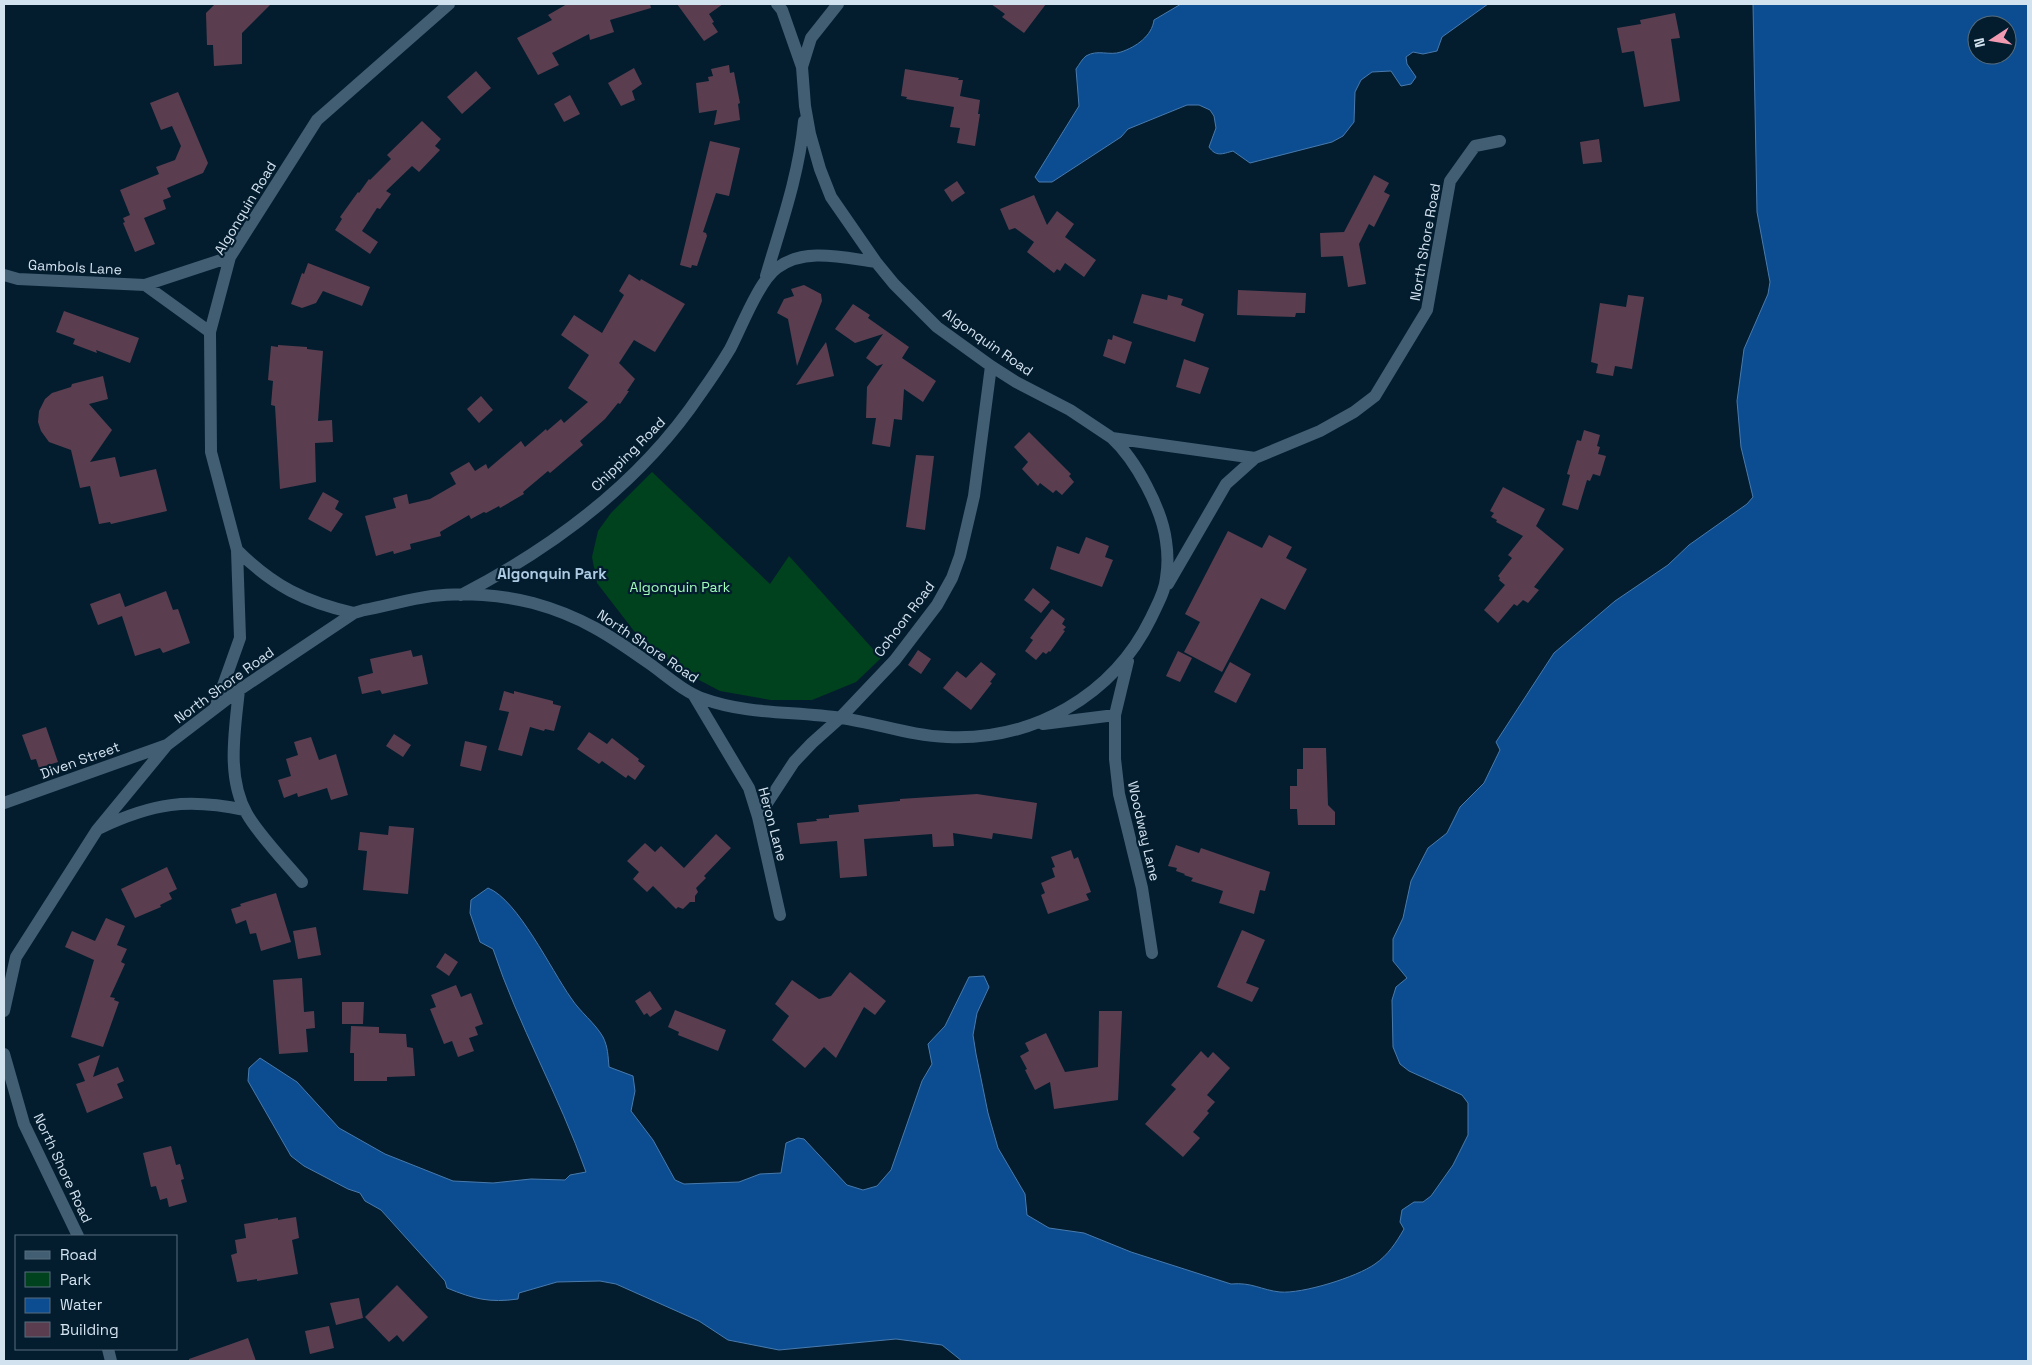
<svg xmlns="http://www.w3.org/2000/svg" width="2032" height="1365" font-family="'Space Grotesk',sans-serif">
	<rect width="100%" height="100%" fill="#031d2f"/>
	<path fill="#00421d" d="M652,472L770,584L789,556L881,658L856,682L812,700H771L720,691L682,671L634,631L597,583L592,557L598,531L611,513Z"/>
	<path fill="#0c4d91" stroke="#487aad" fill-rule="evenodd" d="M1181,4H1488L1442,37L1437,51L1423,54L1413,52L1406,57L1407,64L1416,77L1411,84L1401,86L1391,71L1372,72L1361,80L1355,92L1354,122L1343,136L1332,142L1250,163L1233,151C1222,154 1216,157 1209,147L1216,128L1214,116L1210,110L1199,105H1187L1128,129L1121,137L1052,182H1039L1035,177L1079,106L1076,69C1079,65 1082,59 1086,56C1098,49 1109,56 1121,52C1136,47 1152,36 1154,20Z
		M1753,4H2028V1361H962L942,1345L896,1339L779,1350L728,1340L699,1321L616,1284L600,1281L557,1282L519,1293L518,1299C489,1303 474,1299 447,1288L445,1281L381,1210L365,1201L360,1193L348,1189L304,1166L291,1156L248,1081L249,1068L260,1058L297,1082L339,1128L385,1154L453,1181L493,1183L531,1179L565,1180L570,1175L586,1172C559,1095 518,1025 493,949L480,942L470,913L471,900L488,888C518,900 551,970 571,998C580,1012 595,1023 603,1037C608,1047 608,1056 609,1067L633,1076L635,1091L631,1111L653,1140L675,1180L684,1184L739,1182L760,1174L781,1173L786,1143L798,1138L804,1139L847,1185L863,1190L877,1186L891,1170L922,1081L932,1064L928,1044L945,1026L969,977L984,976L989,987L977,1013L973,1035L976,1054L988,1113L998,1148L1025,1194L1027,1215L1049,1228L1084,1233L1131,1252L1231,1284C1252,1282 1261,1290 1280,1292C1302,1294 1357,1277 1375,1264C1388,1255 1396,1243 1404,1229L1400,1222L1402,1210L1414,1202H1423L1431,1196L1453,1165L1468,1135V1103L1462,1095L1409,1071L1400,1064L1393,1047L1392,1000L1396,987L1407,978L1393,961V939L1403,918L1411,881L1428,848L1447,833L1460,807L1484,783L1500,750L1496,742L1554,653L1615,601L1668,565L1689,545L1747,504L1753,497L1741,447L1737,401L1744,349L1768,294L1770,282L1757,212ZM1977,25H2007V55H1977Z"/>
	<path fill="#5a3e4f" d="M215,4H271L242,33V64L214,66L213,45H207L206,13Z
		M567,4H650L651,8L610,20L614,32L590,40L589,34L552,53L559,65L538,75L517,38L552,20L548,15Z
		M677,4H723L709,14L714,22L712,23L718,32L704,41Z
		M991,4H1046L1024,33L1002,17L1005,14Z
		M1675,13L1680,38L1671,39L1680,101L1644,107L1634,51L1622,53L1617,28L1641,24L1640,20Z
		M729,65L730,73L734,72L740,103L738,104L740,120L714,125L717,110L699,113L696,83L709,81L708,77L713,76L711,69Z
		M634,68L642,84L632,91L635,100L621,106L608,83Z
		M905,69L959,78L958,80H963L960,96L980,100L978,114H980L975,146L957,143L960,128L950,127L954,107L906,99L907,97L901,96Z
		M476,71L491,88L462,114L447,97Z
		M178,92L208,163L203,173L167,188L171,197L163,200L166,209L144,218L155,244L135,252L123,223L125,222L123,218L130,215L120,190L159,174L156,167L175,160L181,146L172,126L161,130L150,103Z
		M570,95L580,114L564,122L554,104Z
		M422,121L441,139L435,146L440,150L419,172L412,166L386,191L391,194L380,209L377,208L362,231L378,242L370,254L335,230L342,219L340,217L358,192L359,193L369,179L370,180L391,159L387,155Z
		M1599,139L1602,162L1583,164L1580,142Z
		M710,141L740,148L729,196L716,193L703,232L706,233L707,236L697,266L692,265L691,268L680,265Z
		M1374,175L1389,183L1384,192L1390,195L1374,227L1369,224L1359,244L1366,284L1348,287L1343,256L1321,257L1320,233L1344,232Z
		M957,181L965,193L952,202L944,190Z
		M1034,195L1047,225L1057,211L1074,224L1065,237L1096,260L1084,277L1065,263L1060,271L1057,269L1054,273L1027,252L1034,242L1015,228L1009,230L1000,209Z
		M308,263L370,287L362,306L323,291L316,303L302,308L291,304L302,273L304,274Z
		M629,274L640,281L641,279L685,304L655,352L634,340L619,363L635,379L627,391H629L620,404L618,403L605,419L580,441L583,445L550,473L548,471L523,492L524,494L500,508L499,506L486,513L484,512L471,519L469,515L440,532L441,536L410,544L411,549L394,554L393,551L376,556L365,516L396,508L393,498L407,494L409,504L430,499L456,484L450,473L469,462L475,471L486,464L488,469L521,441L525,447L546,429L547,431L561,419L564,423L588,402L568,388L589,355L561,335L574,315L602,333L624,295L619,291Z
		M804,285L821,294L822,301L797,366L788,319L777,313L784,299L794,296L791,289Z
		M1238,290L1306,293L1305,313H1296L1295,317L1237,315Z
		M1142,294L1167,300L1168,295L1183,299L1181,305L1204,314L1195,342L1133,323Z
		M1628,295L1644,297L1632,369L1615,366L1613,376L1596,373L1598,364L1591,362L1600,303L1626,307Z
		M853,304L870,315L868,318L909,347L902,358L936,381L923,402L904,389L902,420L894,419L890,447L872,444L876,418H866L867,387L883,364L877,366L866,358L883,334L855,343L835,329Z
		M64,311L139,338L130,363L96,350L97,353L73,344L75,339L56,332Z
		M1113,335L1132,342L1125,364L1103,356L1108,339L1112,340Z
		M826,342L834,376L796,385Z
		M278,345L307,347V349L323,351L318,421L332,420L333,442L315,443L316,482L280,489L275,406L271,405L273,381L268,380L271,346L278,347Z
		M1184,359L1209,368L1200,394L1176,387Z
		M103,376L108,399L89,404L112,430L90,462L115,457L120,477L156,469L167,511L111,524L110,522L99,524L90,486L80,488L71,450L49,442L41,431L38,422L39,411L45,399L52,393L71,387L72,384Z
		M481,396L493,410L479,423L467,409Z
		M1584,430L1600,435L1597,446L1600,447L1598,454L1606,456L1600,476L1593,474L1590,481L1587,480L1578,510L1562,505L1570,475L1567,474L1577,440L1581,441Z
		M1029,432L1071,474L1069,476L1074,482L1062,495L1056,490L1053,493L1040,483L1038,486L1022,469L1028,462L1014,447Z
		M916,455L934,456L925,530L906,527Z
		M1503,487L1545,509L1536,526L1564,549L1534,587L1539,590L1528,603L1523,600L1517,606L1514,604L1498,623L1484,610L1505,585L1499,580L1500,578L1498,576L1512,558L1508,555L1523,536L1496,522L1497,520L1491,517L1494,513L1490,511Z
		M323,492L339,501L335,509L343,514L331,532L308,519Z
		M1228,531L1262,548L1269,535L1292,547L1286,558L1307,569L1285,610L1261,598L1222,672L1184,652L1200,622L1185,614Z
		M1086,537L1109,546L1105,557L1113,560L1102,587L1050,569L1057,546L1079,554Z
		M1033,588L1050,602L1041,613L1024,600Z
		M166,591L173,610L178,609L190,643L163,653L160,648L135,656L122,616L98,625L90,604L120,593L125,607Z
		M1052,609L1065,619L1062,624L1066,627L1063,630L1065,631L1050,652L1049,651L1046,654L1043,652L1036,660L1025,651L1033,640L1030,638Z
		M411,650L413,657L422,655L428,684L382,694L380,690L362,694L358,677L373,673L370,659Z
		M918,650L931,659L921,674L908,665Z
		M1178,651L1192,658L1180,682L1166,676Z
		M981,662L996,674L990,682L992,683L971,710L943,688L957,671L966,678Z
		M1230,662L1251,674L1236,703L1214,692Z
		M504,691L514,694V691L553,701V704L561,706L554,731L545,729L544,731L530,727L522,756L498,750L509,712L499,710Z
		M46,727L58,762L39,768L36,759L31,760L22,735Z
		M589,732L607,744L612,738L639,759L638,761L645,766L635,780L628,775L626,778L602,761L599,764L577,749Z
		M394,734L411,745L403,757L386,746Z
		M311,737L319,760L336,754L348,795L331,800L327,788L298,797L297,793L284,798L278,780L291,776L286,759L298,755L294,742Z
		M465,741L487,746L481,771L460,766Z
		M1303,748H1326L1328,805L1335,812V825H1298L1297,809H1290V786H1297V769H1303Z
		M977,794L1037,803L1032,839L993,833L992,839L953,833L954,846L933,847L932,834L864,839L867,876L840,878L837,841L800,844L797,823L817,821L816,819L829,818V815L859,812L858,805L900,801V799Z
		M389,826L414,828L408,894L363,890L367,851L358,850L360,832L388,835Z
		M716,834L731,848L704,876L706,878L696,888L698,892L695,896V902H690L683,909L678,907L676,909L653,886L647,892L633,879L639,872L627,861L645,843L655,852L661,846L684,868Z
		M1176,845L1199,853L1201,848L1270,872L1265,891L1260,890L1254,914L1219,903L1223,891L1191,881L1193,878L1184,875L1185,874L1176,871L1177,868L1168,866Z
		M1071,850L1074,859L1078,857L1091,892L1086,894L1089,900L1048,914L1041,895L1045,893L1041,883L1055,877L1052,868L1055,867L1051,857Z
		M167,867L177,889L169,893L172,899L160,905L161,907L135,918L121,889Z
		M276,893L291,942L261,951L256,933L250,934L246,920L236,924L231,909L241,906L240,904Z
		M106,918L125,926L117,945L127,949L121,962L125,964L110,997L115,998L114,1000L119,1002L103,1047L71,1037L94,960L65,947L72,931L95,941Z
		M316,927L321,955L298,959L293,931Z
		M1242,930L1265,940L1246,983L1259,988L1252,1002L1217,987Z
		M445,953L458,962L449,976L436,967Z
		M850,972L886,1001L875,1015L864,1007L836,1058L824,1047L805,1068L772,1040L789,1016L775,1004L792,980L819,999L831,996Z
		M302,978L304,1012L314,1011L315,1028L306,1029L308,1052L279,1054L273,980Z
		M456,985L461,997L471,993L483,1024L475,1027L478,1035L469,1038L474,1051L458,1057L452,1041L444,1044L430,1009L436,1007L431,995Z
		M650,991L662,1009L650,1017L647,1013L644,1015L635,1001Z
		M342,1002H364L363,1024H342Z
		M675,1010L726,1030L718,1051L678,1035L679,1032L668,1027Z
		M1099,1011H1122L1118,1100L1054,1109L1050,1082L1035,1090L1025,1070L1027,1069L1020,1056L1029,1051L1025,1043L1046,1033L1065,1072L1098,1067Z
		M351,1026L379,1027V1033L406,1034L407,1047L413,1048L415,1076L387,1077V1081H354V1053H350Z
		M1201,1051L1208,1058L1213,1052L1230,1068L1207,1095L1215,1102L1207,1111L1209,1113L1193,1132L1200,1138L1183,1157L1145,1124L1176,1089L1171,1085Z
		M100,1055L93,1077L118,1067L124,1081L117,1084L123,1098L87,1113L76,1084L85,1081L78,1064Z
		M171,1146L176,1165L180,1164L184,1179L181,1180L187,1202L169,1207L167,1198L160,1200L156,1186L151,1187L143,1153Z
		M296,1217L299,1238L292,1240L298,1274L257,1281V1279L237,1282L231,1255L237,1253L235,1240L246,1238L244,1224L278,1218V1220Z
		M397,1285L428,1317L403,1342L397,1335L389,1342L365,1317Z
		M359,1298L363,1318L336,1325L330,1303Z
		M329,1326L334,1348L310,1354L305,1331Z
		M248,1338L256,1361H189V1359Z"/>
	<g fill="none" stroke-linecap="round" stroke-linejoin="round">
		<path stroke="#425e73" stroke-width="12" d="M777,4L782,10L802,67L805,106L810,134L820,169L831,197L876,262L894,284L937,327L991,366L1016,382L1070,410L1112,438L1255,458
			M802,67L811,38L838,4
			M4,275L18,279L145,285L210,332
			M766,276C781,225 799,175 804,121
			M145,285L230,257
			M237,550C273,586 305,602 354,613
			M1168,584L1226,484L1255,458L1320,431L1354,412L1375,396L1427,310L1450,181L1475,146L1500,141
			M461,595C554,547 642,481 701,393C711,379 721,364 730,349C741,328 759,281 777,268C805,247 844,258 876,262
			M1128,661L1115,715V759L1119,794L1142,888L1152,953
			M239,690C235,730 226,777 247,814C259,835 285,862 302,882
			M693,694L749,788L758,817L780,915
			M215,708L240,638L237,550L211,452L210,332L230,257L317,120L449,4
			M1043,724L1115,715
			M4,803L167,745
			M758,817L794,762L812,743L840,718L895,660L937,605L952,578L960,556L974,496L991,366
			M100,828C153,803 187,798 245,810
			M4,1011L16,957L97,830L167,745L239,690L354,613L364,610C386,606 409,599 432,596C464,592 502,595 533,603C581,616 611,636 650,664C667,676 684,692 704,699C748,715 796,711 841,718C877,723 911,736 947,737C1033,741 1113,696 1151,618C1157,605 1165,592 1166,578C1168,566 1168,554 1166,541C1162,509 1136,460 1112,438
			M4,1054L24,1124L78,1236
			M108,1349L111,1361"/>
	</g>
	<g text-anchor="middle" stroke-width="4.5" stroke-linejoin="round" paint-order="stroke">
		<g font-size="14" fill="#d3e2ef" stroke="#031d2f">
			<text transform="translate(245 208) rotate(-59)" y="5">Algonquin Road</text>
			<text transform="translate(1425 242) rotate(-80)" y="5">North Shore Road</text>
			<text transform="translate(75 267) rotate(3)" y="5">Gambols Lane</text>
			<text transform="translate(988 342) rotate(35)" y="5">Algonquin Road</text>
			<text transform="translate(628 454) rotate(-45)" y="5">Chipping Road</text>
			<text transform="translate(904 619) rotate(-53)" y="5">Cohoon Road</text>
			<text transform="translate(648 646) rotate(34)" y="5">North Shore Road</text>
			<text transform="translate(224 685) rotate(-36)" y="5">North Shore Road</text>
			<text transform="translate(80 760) rotate(-20)" y="5">Diven Street</text>
			<text transform="translate(773 824) rotate(75)" y="5">Heron Lane</text>
			<text transform="translate(1144 831) rotate(77)" y="5">Woodway Lane</text>
			<text transform="translate(63 1168) rotate(65)" y="5">North Shore Road</text>
		</g>
		<g font-size="14" fill="#a2fcba" stroke="#031d2f">
			<text x="680" y="592">Algonquin Park</text>
		</g>
		<g font-size="15" font-weight="bold" fill="#accae2" stroke="#031d2f">
			<text x="552" y="579">Algonquin Park</text>
		</g>
	</g>
	<rect width="2032" height="1365" fill="none" stroke="#d3e2ef" stroke-width="10"/>
	<rect x="15" y="1235" width="162" height="115" fill="#031d2f" stroke="#566c7c"/>
	<rect x="25" y="1251" width="25" height="8" fill="#425e73" stroke="#566c7c"/>
	<text x="60" y="1260" font-size="15" fill="#d3e2ef">Road</text>
	<rect x="25" y="1272" width="25" height="15" fill="#00421d" stroke="#566c7c"/>
	<text x="60" y="1285" font-size="15" fill="#d3e2ef">Park</text>
	<rect x="25" y="1298" width="25" height="15" fill="#0c4d91" stroke="#566c7c"/>
	<text x="60" y="1310" font-size="15" fill="#d3e2ef">Water</text>
	<rect x="25" y="1322" width="25" height="15" fill="#5a3e4f" stroke="#566c7c"/>
	<text x="60" y="1335" font-size="15" fill="#d3e2ef">Building</text>
	<g transform="translate(1992 40) rotate(258)"><circle r="24" fill="#031d2f" stroke="#566c7c"/>
	<path d="M0-4L9 19L0 12L-9 19Z" fill="#f19ab2"/>
	<text y="-8" font-size="14" font-weight="bold" text-anchor="middle" fill="#d3e2ef">N</text>
	</g>
</svg>
